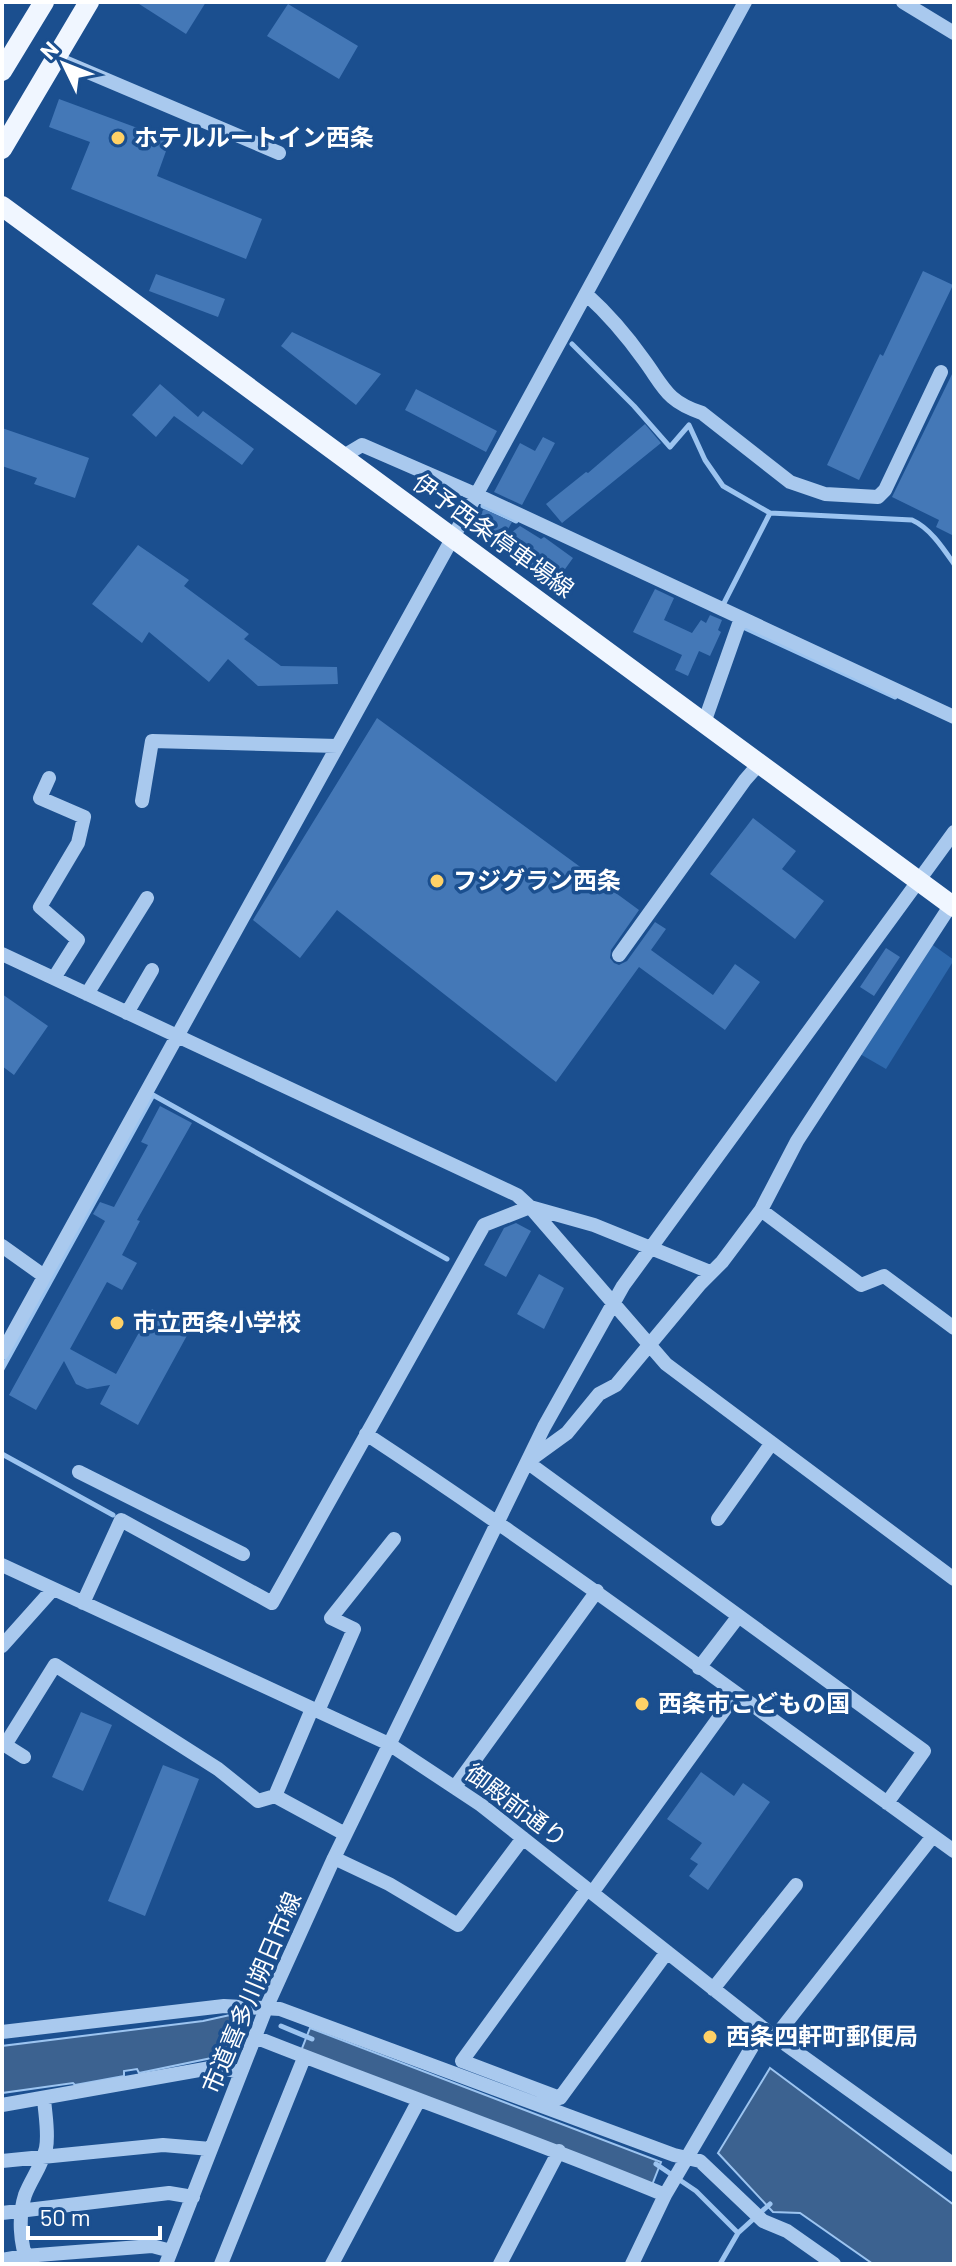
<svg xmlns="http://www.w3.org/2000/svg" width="956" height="2266" font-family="Barlow,'Noto Sans JP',sans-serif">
	<rect width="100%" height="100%" fill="#1b4f8f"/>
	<path fill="#2e69ad" d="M930,943L954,960L886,1069L860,1054Z"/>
	<path fill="#3c6290" stroke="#9cc4f0" stroke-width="2" d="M230,2015L238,2017L237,2044L226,2055L139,2073L137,2069L124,2071V2076L75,2085L73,2083L2,2093V2046L203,2021Z
		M310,2028L661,2162L652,2185L301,2051Z
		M770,2068L954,2205V2264H873L800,2213L773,2212L718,2153Z"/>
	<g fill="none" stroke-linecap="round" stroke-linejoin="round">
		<path stroke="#9cc4f0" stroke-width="5" d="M572,344L634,406L670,447L689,425L705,460L723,486L770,513L912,520C930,528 943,548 954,564
			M483,506L516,521
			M724,603L770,513
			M743,627L895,697
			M2,1369L153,1095L447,1259
			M2,1454L113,1515
			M281,2026L312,2039
			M656,2164L696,2191L738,2233
			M720,2264L738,2233L770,2204"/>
	</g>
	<path fill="#4478b7" d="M136,2H206L186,34Z
		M288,4L358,46L339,79L267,36Z
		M59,99L170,140L157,176L262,219L246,259L71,189L90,142L49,127Z
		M923,271L953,285L859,480L827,465L880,354L883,356Z
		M156,274L225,299L218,317L149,291Z
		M292,332L381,374L356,405L281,346Z
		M954,370V536L936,527L939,520L892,497Z
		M160,384L198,417L203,411L254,449L242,465L174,416L156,437L132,415Z
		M416,389L497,431L486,452L405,410Z
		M645,424L661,443L562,523L546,504L586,472L588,473Z
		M2,428L89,458L75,498L34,484L37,478L2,466Z
		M543,437L555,443L522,505L494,492L520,443L535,451Z
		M484,509L512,522L502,540L520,526L541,539L544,537L573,558L555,583L473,525Z
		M138,545L189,580L184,586L249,634L244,639L281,666L337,667L338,684L258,686L228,659L209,682L149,632L142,643L92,604Z
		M655,589L674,598L664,620L692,633L701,620L706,623L710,615L722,620L718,630L721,632L710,656L699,651L688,676L675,670L682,655L633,632Z
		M377,718L639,910L611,950L610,958L614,963L619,965L627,961L655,922L666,929L651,950L713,995L735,964L760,982L725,1030L639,967L556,1082L337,910L300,958L253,920Z
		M753,818L796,851L782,869L824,901L795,939L710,874Z
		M886,948L900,957L874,996L860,987Z
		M2,994L48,1026L14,1075L2,1066Z
		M160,1106L192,1123L137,1220L140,1221L122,1255L137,1263L122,1290L107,1282L70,1349L116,1374L152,1309L165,1317L169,1309L188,1320L184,1327L190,1330L138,1425L100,1404L110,1385L87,1389L76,1384L64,1361L36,1410L9,1395L105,1221L93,1214L100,1202L114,1207L148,1145L141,1142Z
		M516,1223L531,1231L506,1277L484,1265L504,1228Z
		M539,1274L564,1288L544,1329L517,1314Z
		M81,1712L112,1725L83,1791L52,1777Z
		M163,1765L199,1779L145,1916L108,1901Z
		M701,1772L734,1796L743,1783L770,1802L708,1890L689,1876L698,1864L690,1859L702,1843L667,1819Z"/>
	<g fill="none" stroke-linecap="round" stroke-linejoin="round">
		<path stroke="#a9c9ee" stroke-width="14" d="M903,2L954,33
			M55,58L279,153
			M586,294C607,313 627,336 644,360C664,387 666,401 702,413L790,482L825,494L878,497L885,490L941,372
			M342,457L362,445L477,495L954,717
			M704,723L741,618
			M49,778L40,798L84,817L78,843L40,907L78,940L54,978
			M142,801L152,741L337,746
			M2,954L517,1195L530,1207L666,1364L954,1579
			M619,955L745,780L759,764
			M87,994L147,898
			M127,1013L152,970
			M761,1210L861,1285L884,1276L954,1328
			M2,1246L44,1276
			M2,1353L462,521L745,2
			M366,1434C567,1566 759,1711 954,1851
			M79,1472L243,1554
			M718,1519L771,1444
			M2,1565L389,1744L481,1805L763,2028L954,2165
			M83,1603L121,1520L272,1603L484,1225L530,1207L594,1225L710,1272
			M2,1646L53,1589
			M699,1668L738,1617
			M318,1711L354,1629L331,1618L394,1539
			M24,1757L5,1745L55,1665L218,1769L258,1801L275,1796L312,1709
			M455,1787L597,1591
			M275,1796L345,1834
			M887,1803L924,1751L527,1462L567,1433L599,1394L616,1385L700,1284L722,1262L761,1210L797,1141L954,900
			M334,1858L389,1884L458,1925L523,1838
			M587,1889L462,2061L560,2098L667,1952
			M592,1893L736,1694
			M713,1989L796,1885
			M2,2032L224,2006L280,2009L674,2155L700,2161L763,2221L787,2231L834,2264
			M255,2037C391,2091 530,2139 665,2195
			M775,2037L933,1836
			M2,2105L216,2067L240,2072
			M2,2161L163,2145L211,2149
			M2,2213L169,2193L193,2197
			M2,2260L25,2256L152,2246L171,2251
			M28,2264C20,2243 18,2217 25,2195C31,2179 42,2166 46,2148C49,2133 45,2114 44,2098
			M166,2264L267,2006L334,1858L544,1427L623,1286L954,832
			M221,2264L304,2058
			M332,2264L419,2100
			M500,2264L559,2151
			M632,2264L665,2195L763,2028"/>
		<path stroke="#f0f6ff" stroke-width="20" d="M2,71L44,2
			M2,149L89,2
			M2,206L954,907"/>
	</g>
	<g fill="#ffd166" stroke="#1b4f8f" stroke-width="3">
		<circle cx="118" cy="138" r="8"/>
		<circle cx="437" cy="881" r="8"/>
		<circle cx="117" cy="1323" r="8"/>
		<circle cx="642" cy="1704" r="8"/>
		<circle cx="710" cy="2037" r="8"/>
	</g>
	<g text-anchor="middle" stroke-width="7" stroke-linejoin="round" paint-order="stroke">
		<g font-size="24" font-weight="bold" fill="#fff" stroke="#1b4f8f" text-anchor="start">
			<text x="134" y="146">ホテルルートイン西条</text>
			<text x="453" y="889">フジグラン西条</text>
			<text x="133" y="1331">市立西条小学校</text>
			<text x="658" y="1712">西条市こどもの国</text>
			<text x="726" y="2045">西条四軒町郵便局</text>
		</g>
		<g font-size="24" fill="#fff" stroke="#1b4f8f">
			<text transform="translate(493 536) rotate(36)" y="8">伊予西条停車場線</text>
			<text transform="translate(516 1806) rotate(37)" y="8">御殿前通り</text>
			<text transform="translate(252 1993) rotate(-67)" y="8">市道喜多川朔日市線</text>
		</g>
	</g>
	<rect width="956" height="2266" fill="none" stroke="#ffffff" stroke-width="8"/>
	<g transform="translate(64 64) rotate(313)" stroke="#1b4f8f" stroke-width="6" paint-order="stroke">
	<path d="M0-6L14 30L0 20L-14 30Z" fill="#ffffff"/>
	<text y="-12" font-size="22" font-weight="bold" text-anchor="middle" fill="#ffffff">N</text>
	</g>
	<path d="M28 2226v12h132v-12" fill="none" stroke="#ffffff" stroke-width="4"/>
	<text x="40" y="2226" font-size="24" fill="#ffffff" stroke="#1b4f8f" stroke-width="6" paint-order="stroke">50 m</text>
</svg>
